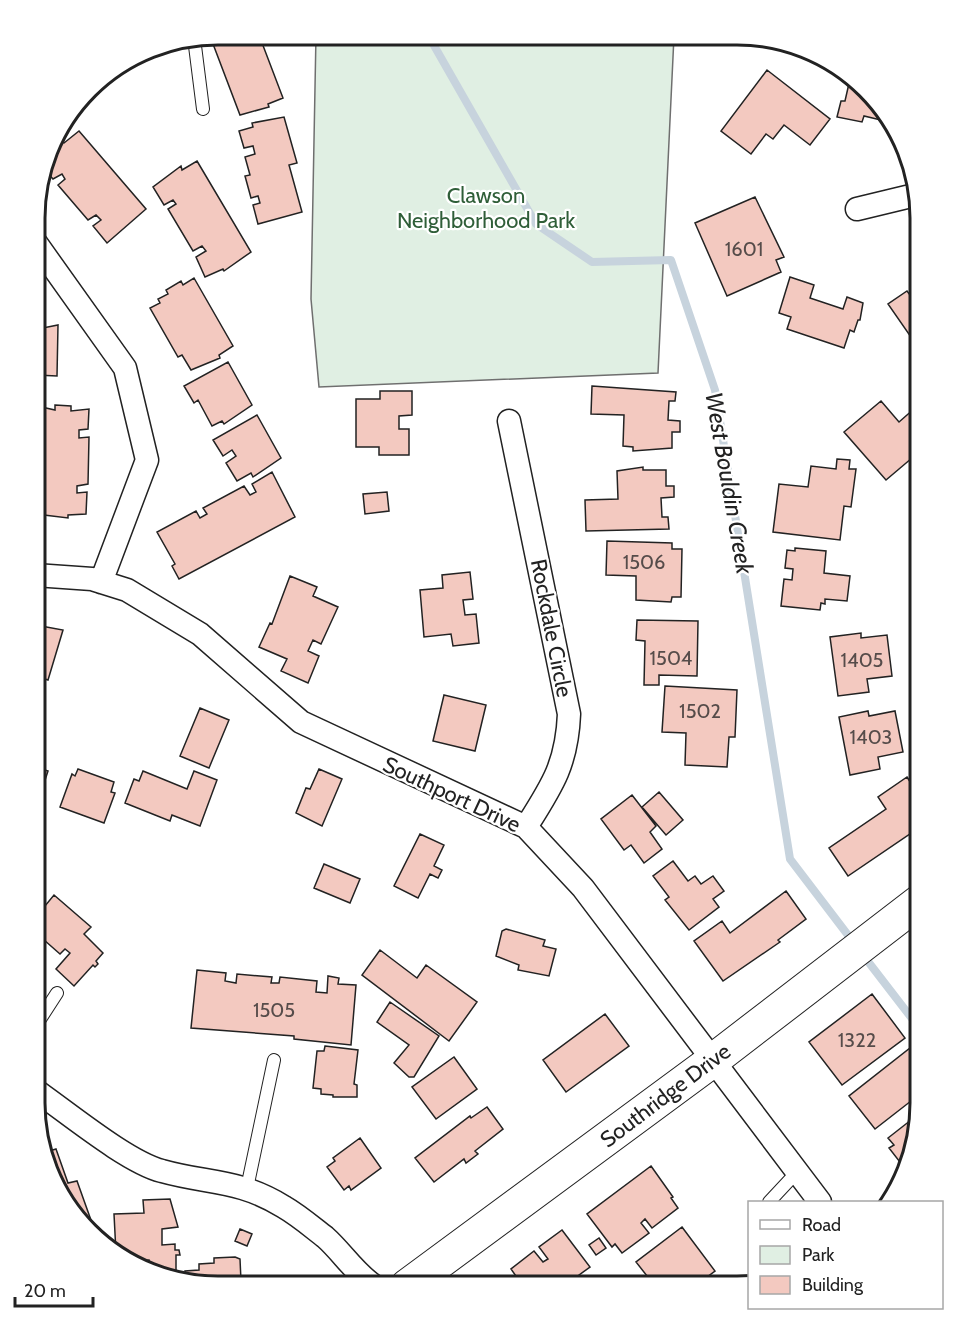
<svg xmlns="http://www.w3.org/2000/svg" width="955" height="1321" font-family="Cabin,sans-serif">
	<rect width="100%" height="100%" fill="#fff"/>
	<path fill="#e0efe3" stroke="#6f6f6f" stroke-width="1.5" d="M316,35L674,36L658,373L319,387L311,299Z"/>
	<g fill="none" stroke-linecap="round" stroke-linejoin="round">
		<path stroke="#c7d3dd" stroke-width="8" d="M428,35L536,224L592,262L671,260L715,390L790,859L854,943
			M863,955L920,1029"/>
	</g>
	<path fill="#f3c9c0" stroke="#222" stroke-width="1.5" d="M218,34L259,35L283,98L268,104L269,107L240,115L210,36Z
		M767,70L830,119L810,145L784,125L773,139L766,134L751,154L721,131Z
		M850,79L855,80L895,129L884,127L885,121L864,116L862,122L837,117L841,101H845Z
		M284,117L297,163L289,165L302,212L258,224L253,205L260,203L258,196L251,198L245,176L250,175L245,157L255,154L253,146L244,148L239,131L253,127L252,123Z
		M79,131L146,209L107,243L93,226L101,220L96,215L88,220L58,185L65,179L62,174L53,179L44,169L53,153L51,150L62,140L64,143Z
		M197,161L251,252L224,271L223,269L205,277L196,257L206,251L202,246L193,251L168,209L176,204L173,200L164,205L153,187L181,166L182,170Z
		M755,197L784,257L776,260L781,272L727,296L695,223Z
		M790,277L814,285L810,298L843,309L847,297L863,303L860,320H858L854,332L850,330L844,348L787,329L791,317L779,313Z
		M194,278L233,346L219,355L220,358L191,370L182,355L178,357L150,308L160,303L158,299L168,294L166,290L181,281L183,285Z
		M920,288V335L913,340L888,304L907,291L910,295Z
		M36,324L38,329L58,325L57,376L36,375Z
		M228,362L252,405L224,424L222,421L212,426L198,400L194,403L184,386Z
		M592,386L676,392L675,401H669L668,420L680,421V432H672V448L633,451V447L623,446L624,415L591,414Z
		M380,391H412V415L399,416V429H409V455H379V447H356V399H380Z
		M881,401L899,422L915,408L920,414V468L912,458L886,480L844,432Z
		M55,405L71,406V411L89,409L88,429L79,430V438L89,437L88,484L77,486V493L87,492L86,514L68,515V518L36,514L37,406L55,410Z
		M257,415L281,458L253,477L251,473L237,481L226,463L236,456L232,450L223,456L213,440Z
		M837,459L850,460L849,469H856L851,507L844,506L840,540L773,532L779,484L808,487L811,466L836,469Z
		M643,467V470H666V486H674V497L661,498L662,517H668L669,529L586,531L585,500L618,499L617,471Z
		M272,472L295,517L179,579L172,566L175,564L157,532L196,511L200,518L207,514L203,508L244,486L250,495L256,492L252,484Z
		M387,492L389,511L365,514L363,494Z
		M607,541L672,543V549H682L681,597H672L671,602L636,600V576L606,575Z
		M795,548L826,551L824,573L850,576L847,601L825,599V604L821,603L820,610L781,606L784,579L792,580L793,569L785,568L787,550L795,551Z
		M470,572L473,599L463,600L465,615L476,614L479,643L453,646L451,634L424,637L420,590L443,588L442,575Z
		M290,576L317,587L313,596L338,607L321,644L313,640L308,651L319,656L308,683L281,671L287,659L259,647L270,623L272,624Z
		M637,620L698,621L697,676L659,675V685H644L645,641L636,640Z
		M41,626L63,630L48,680L35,676V629L38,631Z
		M861,633V638L887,635L892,676L867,679L869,692L838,696L830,637Z
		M665,686L737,690L735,737H729L727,767L685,765L686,733L662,732Z
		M444,695L486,705L475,751L433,741Z
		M200,708L229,720L209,768L180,756Z
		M868,711L869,716L895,711L903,752L878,757L880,769L850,775L839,717Z
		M35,767L48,771L36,808L40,809L37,818L35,817Z
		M78,769L114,782L111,792L115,793L104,823L60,807L72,774L75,776Z
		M319,769L342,779L322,826L296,813L306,788L310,789Z
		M143,771L187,789L194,771L217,780L200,826L172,815L170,821L125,803L134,779L139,781Z
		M907,777L920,797V827L848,876L829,848L886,809L878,797Z
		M659,792L683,820L666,835L642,807Z
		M632,795L656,826L650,832L662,849L644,863L631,845L624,850L601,819Z
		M420,834L444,845L434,866L442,870L438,878L430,874L418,898L394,886Z
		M673,861L688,881L695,876L701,884L713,876L724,891L713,899L719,907L689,930L665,900L669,897L653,876Z
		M324,864L360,879L350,903L314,888Z
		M786,891L806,919L778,940L780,942L723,981L694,941L722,921L730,933Z
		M54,895L91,927L84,934L103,953L96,961L98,964L95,967L93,965L74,986L56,969L70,953L65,949L60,954L35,932V918Z
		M506,929L545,940L543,946L556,949L549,976L518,970L519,965L496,956L502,931Z
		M380,950L417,978L426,965L477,1002L449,1041L362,975Z
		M197,970L226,973L225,981L236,983L237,974L272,977L271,983H279L280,977L317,981L316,992L327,993L328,976L339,978L338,984L356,985L351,1045L294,1039V1036L191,1028Z
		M872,994L905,1038L842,1085L809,1042Z
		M390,1002L439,1036L414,1077H409L394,1063L409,1045L377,1022Z
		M605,1014L629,1046L566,1092L543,1060Z
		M325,1046L358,1050L354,1084L357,1085V1097H333V1095L321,1094V1089L313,1088L317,1051H324Z
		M910,1048L920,1058V1094L875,1129L849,1096Z
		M454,1057L477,1089L436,1119L412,1087Z
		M487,1107L503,1129L475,1151L478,1154L466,1163L464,1159L434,1182L415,1158L470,1116L471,1118Z
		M920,1113V1115L903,1166L889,1148L894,1145L888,1138Z
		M360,1138L381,1168L351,1190L349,1186L344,1190L327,1167L335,1161L333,1158Z
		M56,1149L68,1183L77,1181L97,1237L53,1184L46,1152Z
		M651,1166L673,1197L671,1198L678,1208L652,1228L645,1219L641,1223L649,1233L622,1253L615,1244L612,1247L587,1214Z
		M170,1199L178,1227L162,1229V1245L175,1244V1250H179L180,1255H176V1272H164L149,1266V1260L136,1261L116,1253L114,1214L144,1213L143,1200Z
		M682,1227L715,1271L695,1286H655L636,1262Z
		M240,1229L252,1234L247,1246L235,1241Z
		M562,1230L590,1267L564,1286H523L511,1269L534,1251L543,1262L548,1259L539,1247Z
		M599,1238L606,1248L596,1255L589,1245Z
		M235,1257L240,1259L241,1281H249V1285H194L193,1282L186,1281L185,1271L199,1270V1264L214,1263V1258Z"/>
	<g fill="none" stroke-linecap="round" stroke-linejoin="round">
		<g stroke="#222" stroke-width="14">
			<path id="lane" d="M194,38L203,109
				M35,1027L57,993
				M247,1188L274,1060
				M769,1202L797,1172"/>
		</g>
		<g stroke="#222" stroke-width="25">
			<path id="street" d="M857,209L915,195
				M36,243L125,368L147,460L101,582
				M509,421L569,714C567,764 552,786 526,827
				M35,575L92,579L127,590L200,634L301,722L526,827L583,888L820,1202
				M35,1090C67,1112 127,1162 162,1171C208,1184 239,1179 284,1207C298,1215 312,1227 325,1237C342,1252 354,1272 373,1285"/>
		</g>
		<g stroke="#222" stroke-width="35">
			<path id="secondary" d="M407,1286L712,1061L920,901"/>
		</g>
		<use href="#lane" stroke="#fff" stroke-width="12"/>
		<use href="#street" stroke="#fff" stroke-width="22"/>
		<use href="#secondary" stroke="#fff" stroke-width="33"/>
	</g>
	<g text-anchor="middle" stroke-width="4.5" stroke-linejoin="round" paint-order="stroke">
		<g font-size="20" fill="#564c4a">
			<text x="744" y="256">1601</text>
			<text x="644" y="569">1506</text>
			<text x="671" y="665">1504</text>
			<text x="862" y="667">1405</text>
			<text x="700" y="718">1502</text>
			<text x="871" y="744">1403</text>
			<text x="274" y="1017">1505</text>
			<text x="857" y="1047">1322</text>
		</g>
		<g font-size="22" fill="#2f5e38" stroke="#fff">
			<text x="486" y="203">Clawson<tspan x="486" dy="25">Neighborhood Park</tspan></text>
		</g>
		<g font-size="22" fill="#222" stroke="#fff">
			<text transform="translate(552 628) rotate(79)" y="8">Rockdale Circle</text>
			<text transform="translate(452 794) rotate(25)" y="8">Southport Drive</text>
			<text transform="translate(665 1095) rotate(-37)" y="8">Southridge Drive</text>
		</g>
		<g font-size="24" font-style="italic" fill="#222" stroke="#fff">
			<text transform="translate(729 483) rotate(80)" y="8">West Bouldin Creek</text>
		</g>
	</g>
	<path d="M0 0H955V1321H0ZM218 45H737A173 173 0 0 1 910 218V1103A173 173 0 0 1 737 1276H218A173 173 0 0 1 45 1103V218A173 173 0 0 1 218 45Z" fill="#fff" fill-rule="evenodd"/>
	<path fill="none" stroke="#222" stroke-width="3" d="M218 45H737A173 173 0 0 1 910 218V1103A173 173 0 0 1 737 1276H218A173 173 0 0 1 45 1103V218A173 173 0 0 1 218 45Z"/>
	<rect x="748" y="1201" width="195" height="108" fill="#ffffff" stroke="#a7a7a7" stroke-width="1.5"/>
	<rect x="760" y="1220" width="30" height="9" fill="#ffffff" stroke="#a7a7a7" stroke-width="1.5"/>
	<text x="802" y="1231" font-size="18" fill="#222222">Road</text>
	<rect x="760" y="1246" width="30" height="18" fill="#e0efe3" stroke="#a7a7a7" stroke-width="1.5"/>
	<text x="802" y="1261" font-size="18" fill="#222222">Park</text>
	<rect x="760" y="1276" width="30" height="18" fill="#f3c9c0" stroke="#a7a7a7" stroke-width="1.5"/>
	<text x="802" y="1291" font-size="18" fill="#222222">Building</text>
	<path d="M15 1297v9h78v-9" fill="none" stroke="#222222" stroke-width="3"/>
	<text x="24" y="1297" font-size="18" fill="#222222" stroke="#ffffff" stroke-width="4.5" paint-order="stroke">20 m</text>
</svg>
